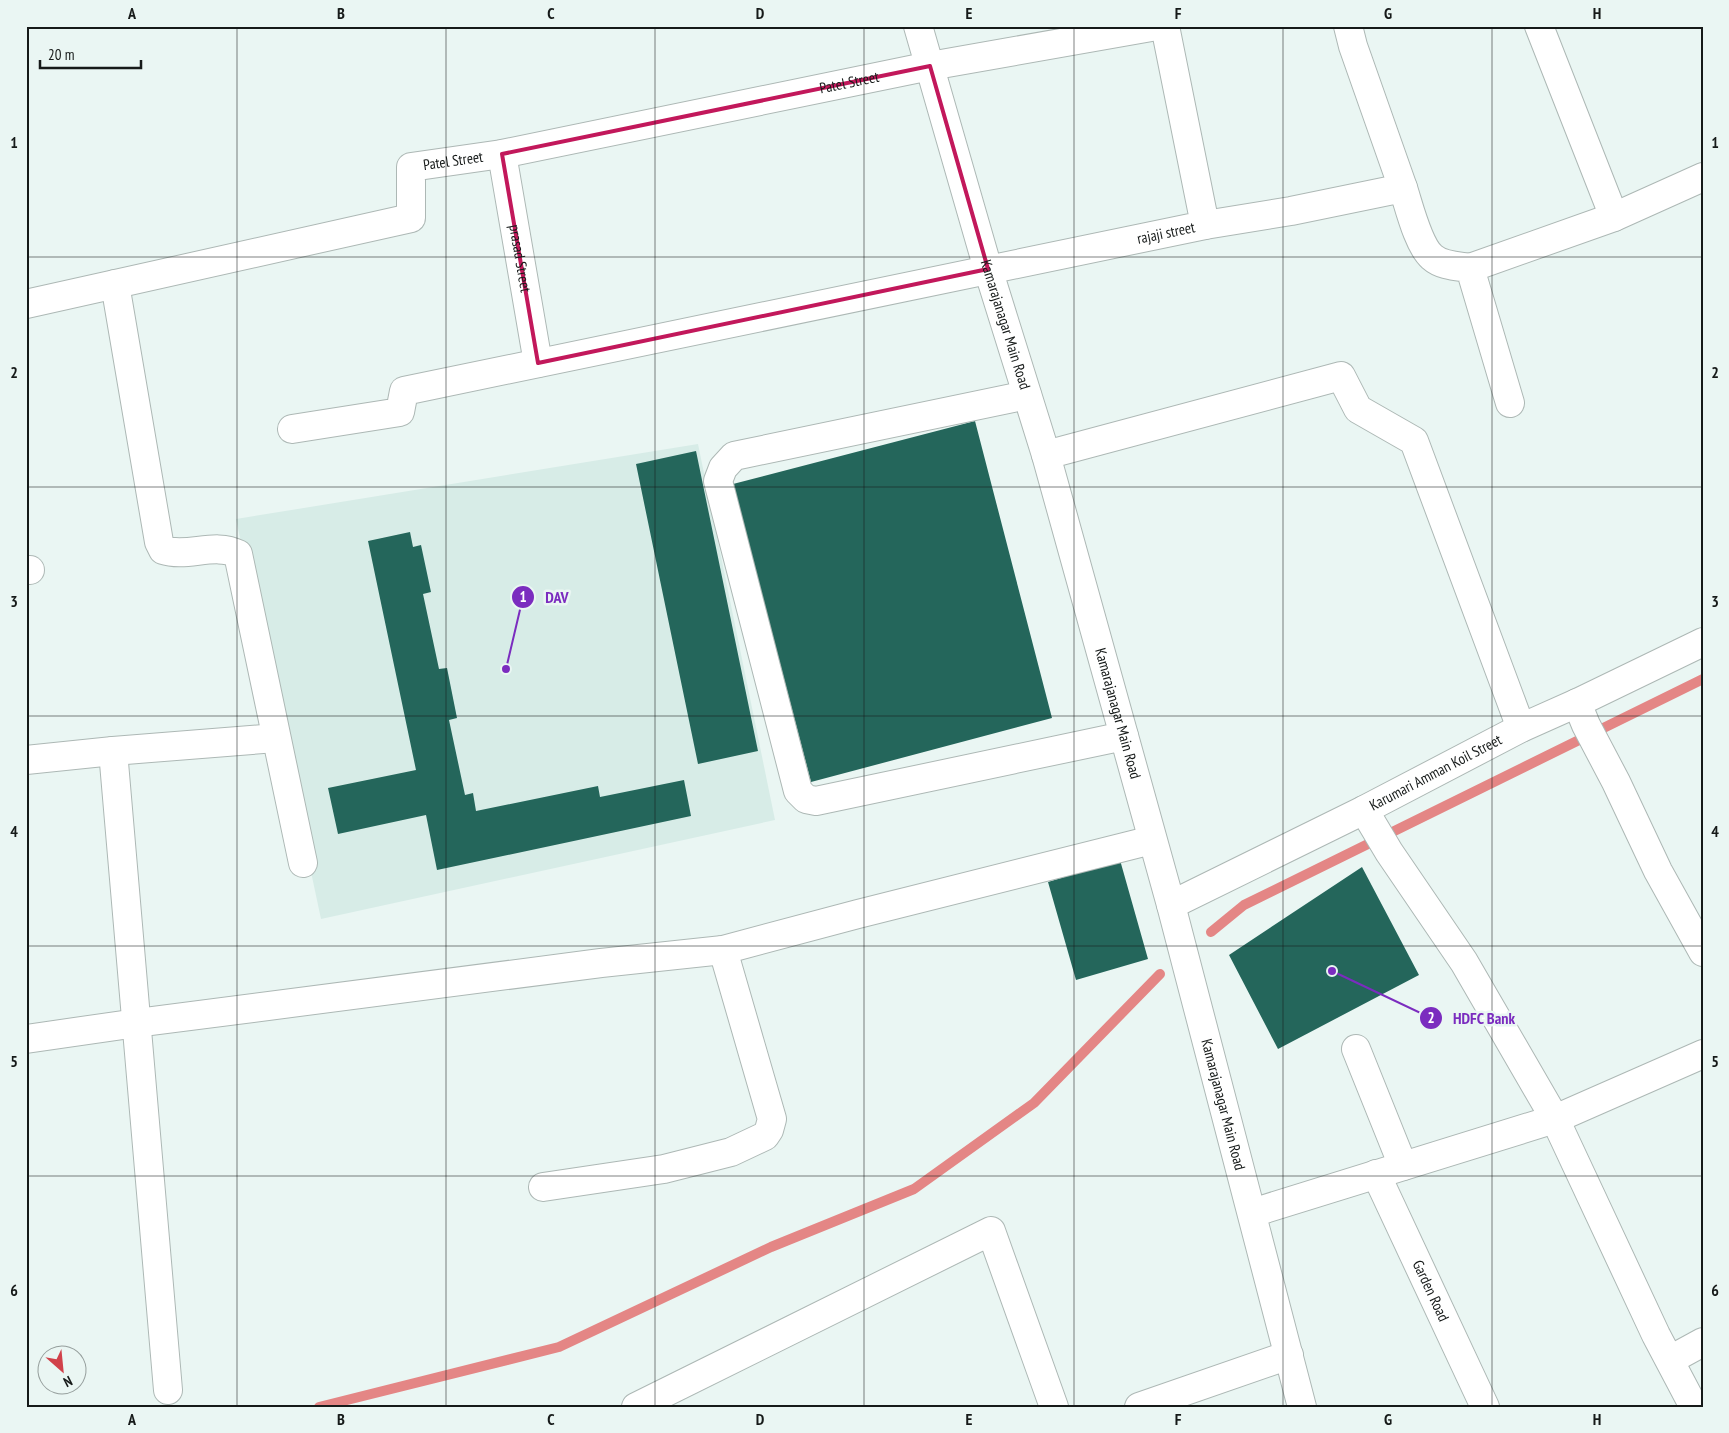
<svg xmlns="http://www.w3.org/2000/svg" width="1729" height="1433" font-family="'PT Sans Narrow',sans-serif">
	<rect width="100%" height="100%" fill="#eaf6f3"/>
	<path fill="#d7ece7" d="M698,444L775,820L321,919L236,519Z"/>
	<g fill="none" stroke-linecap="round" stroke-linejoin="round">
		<path stroke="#e48685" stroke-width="10" d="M1211,932L1244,905L1703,679
			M319,1407L559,1347L771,1247L914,1189L1034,1103L1160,974"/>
	</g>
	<path fill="#24665b" d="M975,421L1052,718L811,782L733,484Z
		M696,451L758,751L698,764L636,464Z
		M410,532L413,547L421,545L431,592L423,594L439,669L447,668L457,718L449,720L465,795L473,793L476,811L598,786L600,797L684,780L691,816L437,870L426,815L338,834L328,788L416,770L368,541Z
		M1120,860L1148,959L1076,980L1048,882Z
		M1362,867L1419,975L1278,1049L1229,955Z"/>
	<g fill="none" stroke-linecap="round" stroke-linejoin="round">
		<g stroke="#adb8b5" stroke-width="30">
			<g id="minor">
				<path d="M1348,26L1353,46L1403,188"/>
				<path d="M1539,26L1614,217"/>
				<path id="s1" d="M502,154L538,363"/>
				<path d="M1205,225L1291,211L1403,188C1409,206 1418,245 1432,257C1442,266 1457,266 1470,268L1510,403"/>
				<path d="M1470,268L1614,217L1703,177"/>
				<path d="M115,284L159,542L163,550C187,558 215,542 238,554L303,863"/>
				<path id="s2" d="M26,304L411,218V167L502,154L930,66L1157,26"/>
				<path d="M1027,395L734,456L723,468L718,481L798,791L806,799L816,801L1124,736"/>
				<path id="s3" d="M292,429L400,412L404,391L1205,225L1165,26"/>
				<path d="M1046,455L1341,376L1358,409L1414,441L1521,728"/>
				<path d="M26,570H30"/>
				<path d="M1577,703L1586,725L1616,782L1658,871L1703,952"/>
				<path d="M113,751L168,1390"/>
				<path d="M26,760L113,751L276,738"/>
				<path d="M1364,810L1389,852L1464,962L1555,1119L1656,1335L1694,1407"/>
				<path id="s4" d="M1171,905L1364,810L1521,728L1577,703L1703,642"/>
				<path d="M26,1039L144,1022L601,963L723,950L858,914L1152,840"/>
				<path d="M1356,1049L1403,1166"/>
				<path id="s5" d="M1376,1174L1485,1407"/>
				<path d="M543,1187L664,1169L731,1152L765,1136L769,1130L772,1119L723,950"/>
				<path d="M1252,1213L1555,1119L1703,1054"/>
				<path d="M1670,1360L1703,1342"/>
				<path d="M636,1407L991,1231L1054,1407"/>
				<path d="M1139,1407L1289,1355"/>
			</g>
		</g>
		<g stroke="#adb8b5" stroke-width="30">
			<g id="major">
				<path id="s6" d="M918,26L988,269L1046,455L1171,905L1302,1407"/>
			</g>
		</g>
		<use href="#minor" stroke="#fff" stroke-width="28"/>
		<use href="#major" stroke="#fff" stroke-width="28"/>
	</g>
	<path fill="none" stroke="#c2185b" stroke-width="4" stroke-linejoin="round" d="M930,66L988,269L538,363L502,154Z"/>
	<path fill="none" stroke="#161a19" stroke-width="1" stroke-opacity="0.55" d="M237,26V1407M446,26V1407M655,26V1407M864,26V1407M1074,26V1407M1283,26V1407M1492,26V1407M26,257H1703M26,487H1703M26,716H1703M26,946H1703M26,1176H1703"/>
	<g text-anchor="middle" stroke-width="5" stroke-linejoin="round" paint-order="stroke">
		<g font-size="15" fill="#161a19" stroke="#eaf6f3">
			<text dy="5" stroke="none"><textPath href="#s2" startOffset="892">Patel Street</textPath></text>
			<text dy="5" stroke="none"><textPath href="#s2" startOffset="488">Patel Street</textPath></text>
			<text dy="5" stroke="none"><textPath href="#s3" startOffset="909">rajaji street</textPath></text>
			<text dy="5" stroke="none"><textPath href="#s1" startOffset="106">prasad Street</textPath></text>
			<text dy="5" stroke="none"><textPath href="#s6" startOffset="311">Kamarajanagar Main Road</textPath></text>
			<text dy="5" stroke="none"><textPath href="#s6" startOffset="716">Kamarajanagar Main Road</textPath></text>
			<text dy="5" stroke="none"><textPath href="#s4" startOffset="296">Karumari Amman Koil Street</textPath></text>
			<text dy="5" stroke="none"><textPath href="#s6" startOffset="1121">Kamarajanagar Main Road</textPath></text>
			<text dy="5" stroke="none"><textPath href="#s5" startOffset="129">Garden Road</textPath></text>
		</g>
	</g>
	<path fill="none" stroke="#7b2cbf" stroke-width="2" d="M506 669L523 597M1332 971L1431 1018"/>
	<g fill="#7b2cbf" stroke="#eaf6f3" stroke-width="2">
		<circle cx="506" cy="669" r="5"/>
		<circle cx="1332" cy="971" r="5"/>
		<circle cx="523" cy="597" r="12"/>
		<circle cx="1431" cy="1018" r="12"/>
	</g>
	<g font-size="15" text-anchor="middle" font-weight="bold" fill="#fff">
		<text x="523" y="602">1</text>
		<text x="1431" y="1023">2</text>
	</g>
	<g font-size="16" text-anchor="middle" font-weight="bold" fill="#7b2cbf" stroke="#eaf6f3" stroke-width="5" stroke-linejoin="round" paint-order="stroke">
		<text x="557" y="603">DAV</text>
		<text x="1484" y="1024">HDFC Bank</text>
	</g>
	<rect width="1729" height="1433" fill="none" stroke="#eaf6f3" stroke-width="55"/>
	<g transform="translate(62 1370) rotate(153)"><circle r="24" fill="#eaf6f3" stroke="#959e9c"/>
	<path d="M0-4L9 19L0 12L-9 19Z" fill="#d1414a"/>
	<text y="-8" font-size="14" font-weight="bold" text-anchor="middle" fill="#161a19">N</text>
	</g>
	<path d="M40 60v8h101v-8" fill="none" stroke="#161a19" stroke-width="2.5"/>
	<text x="48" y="60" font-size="15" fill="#161a19" stroke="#eaf6f3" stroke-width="4" paint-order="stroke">20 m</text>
	<rect x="28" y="28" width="1674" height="1378" fill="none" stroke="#161a19" stroke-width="2"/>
	<g font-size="16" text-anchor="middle" font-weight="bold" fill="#161a19">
		<text x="132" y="19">A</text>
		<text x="341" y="19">B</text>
		<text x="551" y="19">C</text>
		<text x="760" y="19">D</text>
		<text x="969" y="19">E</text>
		<text x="1178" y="19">F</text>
		<text x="1388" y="19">G</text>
		<text x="1597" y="19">H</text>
		<text x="14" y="148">1</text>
		<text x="1715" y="148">1</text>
		<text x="14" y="378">2</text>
		<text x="1715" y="378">2</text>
		<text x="14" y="607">3</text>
		<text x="1715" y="607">3</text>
		<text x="14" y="837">4</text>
		<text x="1715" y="837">4</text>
		<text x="14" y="1067">5</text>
		<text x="1715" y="1067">5</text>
		<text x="14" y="1296">6</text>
		<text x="1715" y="1296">6</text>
		<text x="132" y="1425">A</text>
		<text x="341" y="1425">B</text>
		<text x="551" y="1425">C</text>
		<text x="760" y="1425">D</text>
		<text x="969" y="1425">E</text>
		<text x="1178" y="1425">F</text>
		<text x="1388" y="1425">G</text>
		<text x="1597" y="1425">H</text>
	</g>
</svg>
